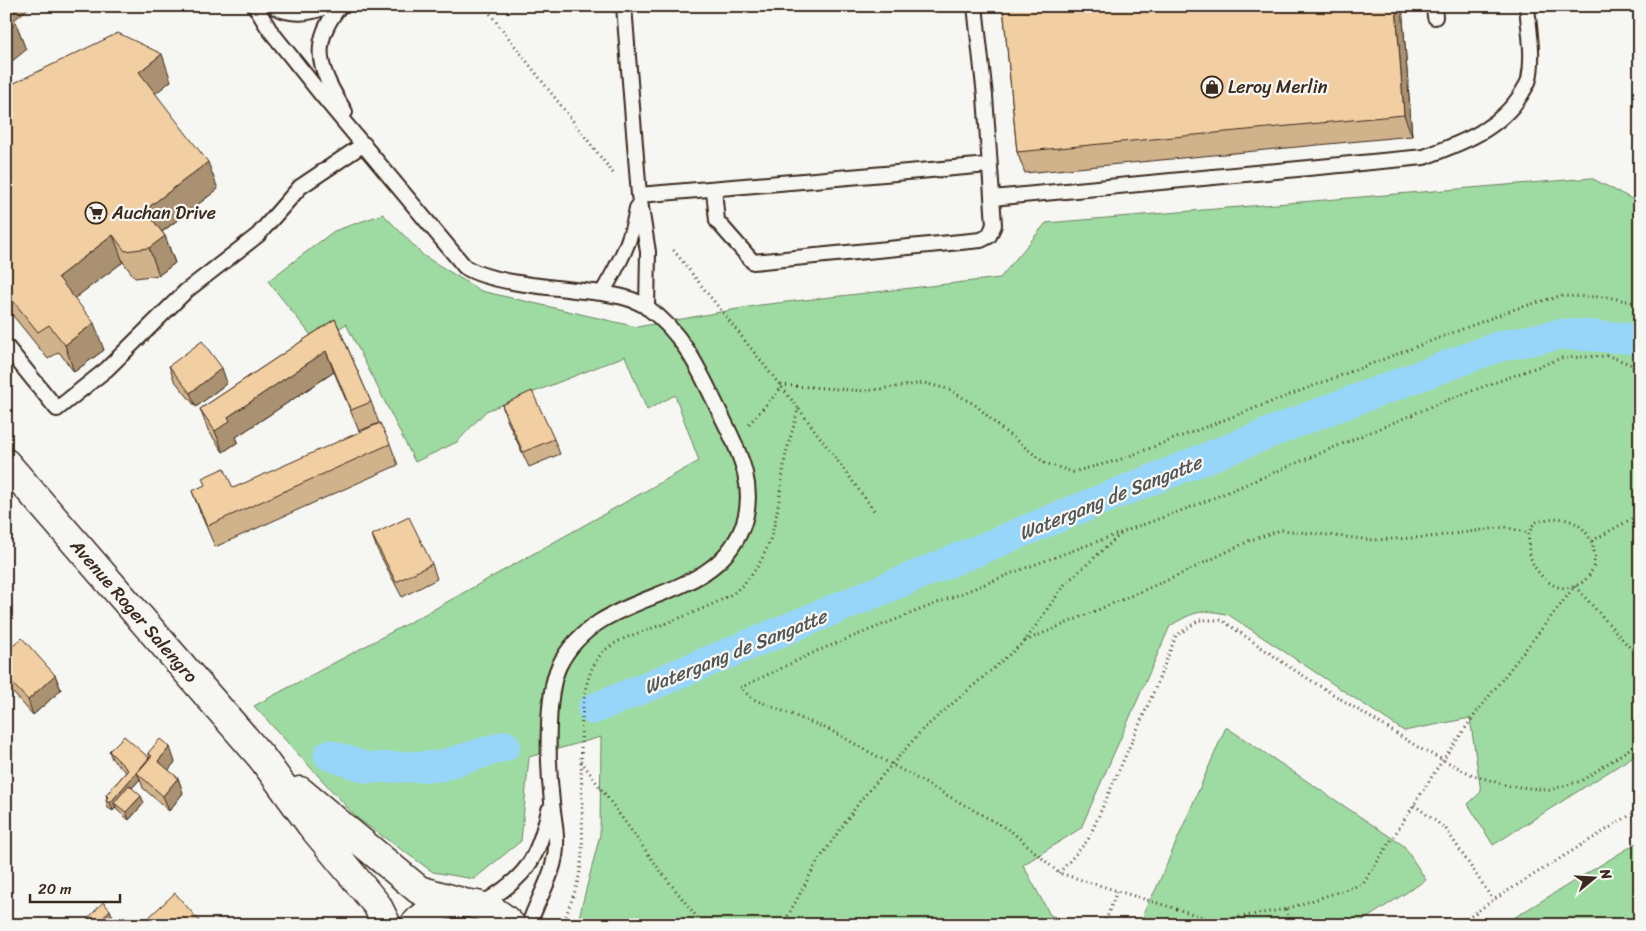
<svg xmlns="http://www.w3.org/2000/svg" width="1646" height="931" font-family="Sriracha,sans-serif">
	<rect width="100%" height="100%" fill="#f6f6f2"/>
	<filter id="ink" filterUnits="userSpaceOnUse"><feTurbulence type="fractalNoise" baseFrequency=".02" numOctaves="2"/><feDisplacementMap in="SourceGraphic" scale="10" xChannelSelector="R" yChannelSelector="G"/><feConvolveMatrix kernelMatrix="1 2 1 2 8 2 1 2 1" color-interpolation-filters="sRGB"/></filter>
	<g filter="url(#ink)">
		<path fill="#9edba2" stroke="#6c8260" d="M1591,178L1640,203V752L1493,845L1468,804L1481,792L1470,718L1404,731L1229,615C1204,608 1192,612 1170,626L1081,828L1023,865L1050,915L1065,921V925H577L600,835L601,737L529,757L521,841L474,879L433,872L357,818L254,706L438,607L699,461L675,395L647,410L625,356L486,411L457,442L415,462L346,324L317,343L268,281L334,231L383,214L424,256L481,291L637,327L760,305L1000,278L1046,223Z
			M1226,727L1404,846L1426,880L1356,925H1145L1144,911L1156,889Z
			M1640,841V925H1502Z"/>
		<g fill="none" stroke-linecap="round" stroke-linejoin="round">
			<path stroke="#97d6f8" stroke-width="31" d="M593,709L1073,511L1312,416L1500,346L1562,334L1627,338L1640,341
				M329,755L368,768L440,766L505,746"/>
			<g stroke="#3b2a1e" stroke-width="18">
				<path id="lane" d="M255,6L269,29L320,93L465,267C492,284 560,288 594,292C613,295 633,297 648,308C687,336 703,379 724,421C741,455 757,490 742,528C710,608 599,585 559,666C545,696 548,769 552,802C553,816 557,831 556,845C556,873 537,899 529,925
					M273,6C292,16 309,14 328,6
					M340,6C307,46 321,72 345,112
					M624,6L639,195L648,252L647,308
					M1434,6L1435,17
					M714,190L717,221L753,262L981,240L989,236L994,225L985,96L975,6
					M639,195L989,165
					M992,198L1424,157C1462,143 1500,129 1522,93C1524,89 1528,84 1529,79C1534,56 1529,30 1527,6
					M602,293C618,266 632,240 637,208
					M6,346L57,409L107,369L186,291L258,235L300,187L364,144
					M480,905C526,878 537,861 549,810"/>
			</g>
			<g stroke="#3b2a1e" stroke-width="31">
				<path id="secondary" d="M6,463L262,758L311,825L377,905L387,925
					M300,791L419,890L461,902
					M414,925C440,896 484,896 511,925"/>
			</g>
			<path stroke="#3b2a1e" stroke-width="3" stroke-dasharray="1 4" stroke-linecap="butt" d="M484,6L613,173
				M1640,368L1609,356L1562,358L1447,400L1199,504L1020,570L817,651L740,688L753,699L830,730L1011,831L1059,873L1216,921L1286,909L1363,884L1442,761L1479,709L1575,586L1640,659
				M781,385L865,391L924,383L948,389L977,406L998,426L1045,463L1073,472L1119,460L1515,309L1560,296L1608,297L1640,304
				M799,409L876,513
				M749,424L782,387
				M1592,541L1640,514
				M1025,641L1177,576L1251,540L1281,530L1373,540L1430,537L1505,527L1529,533C1527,553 1531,567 1547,581C1555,587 1562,589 1572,587C1615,575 1593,499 1534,523L1529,533
				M581,761L659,869L703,925
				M1414,805L1446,829L1493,900
				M1059,873L1088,840L1152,696L1176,636L1199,620H1222L1291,668L1421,749L1473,775L1509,786L1549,790L1581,781L1640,742
				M1286,909L1291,925
				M562,925C569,908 577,889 580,871C589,818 568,698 598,658C611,639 643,632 664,624C680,618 724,601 736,591C777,556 777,508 785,459C788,442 795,426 798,408L671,247
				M783,925L816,864L860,801L922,730L1025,641L1065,584L1122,533
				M1104,925L1117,891
				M1459,925L1493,900L1640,809"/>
			<use href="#lane" stroke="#f6f6f2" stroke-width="14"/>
			<use href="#secondary" stroke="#f6f6f2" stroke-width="28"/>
		</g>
		<path fill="#d0b28b" stroke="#3b2a1e" d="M1003,6H1402L1412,136L1025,173L1017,152Z
			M171,81L155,93L218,189L162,232L165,236L175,263L159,275L135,278L123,262L74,298L104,350L74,372L59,352L48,359L6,307V87Z
			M335,319L371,402L379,423L359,431L334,372L236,437L238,442L223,452L208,430L200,409Z
			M169,366L227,383L196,407L174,380Z
			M502,405L554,439L560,454L529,467L507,420Z
			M390,444L398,465L215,547L200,512L192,491L233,488Z
			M372,535L432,564L437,579L402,597L377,549Z
			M6,652L55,675L61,690L33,715L6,685Z
			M109,751L149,758L150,759V758L148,753L175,762L168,770L178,778L183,793L169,811L143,788L140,779L132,788L144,803L129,820L117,810L116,807L113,811L108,808L106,800L107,798L106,795L126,772L112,759Z"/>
		<path fill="#a99171" stroke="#3b2a1e" d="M6,6H31L7,26L6,24Z
			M1396,6H1402L1412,136L1404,115Z
			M16,23L26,50L6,66V31Z
			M162,54L171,81L149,99L139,72Z
			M208,162L218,189L155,237L145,210Z
			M113,235L123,262L67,304L58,277Z
			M165,236L175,263L159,275L149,248Z
			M94,323L104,350L74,372L65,345Z
			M326,351L334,372L236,437L238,442L223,452L215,431L228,417Z
			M222,368L227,383L196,407L190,393Z
			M55,675L61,690L33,715L28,700Z
			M170,747L175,762L164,776L158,761Z
			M149,758L152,765L137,773L140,779L117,805L114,803L116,807L113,811L110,803Z
			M178,778L183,793L169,811L163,796Z
			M141,796L144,803L129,820L126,812Z
			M110,910L113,917L108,923V925H105L103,918Z"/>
		<path fill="#f2cfa2" stroke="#3b2a1e" d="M1003,6H1396L1404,115L1017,152Z
			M6,10L16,23L6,31Z
			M118,33L162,54L139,72L208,162L145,210L165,236L149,248L125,251L113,235L58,277L94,323L65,345L49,325L38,332L6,292V87Z
			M335,319L371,402L351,410L326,351L228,417L230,421L215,431L200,409Z
			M202,341L222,368L190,393L169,366Z
			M532,391L554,439L523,452L502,405Z
			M380,423L390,444L207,526L192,491L205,485L202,478L224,468L233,488Z
			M409,517L432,564L396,582L372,535Z
			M22,638L55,675L28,700L6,677V652Z
			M124,736L149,758L110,803L106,800L108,797L106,795L128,770L109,751Z
			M160,739L170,747L158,761L178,778L163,796L137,773L152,756L148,753Z
			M129,785L141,796L126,812L114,803Z
			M175,893L203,925H152L147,919Z
			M103,902L110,910L103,918L108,922L105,925H91L86,921Z"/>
	</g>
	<defs>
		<g id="shop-ring" transform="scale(1.125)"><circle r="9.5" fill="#f6f6f2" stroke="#3b2a1e" stroke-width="1.5"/><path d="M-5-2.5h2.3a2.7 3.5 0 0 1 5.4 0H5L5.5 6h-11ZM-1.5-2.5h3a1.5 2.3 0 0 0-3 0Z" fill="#3b2a1e"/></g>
		<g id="supermarket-ring" transform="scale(1.125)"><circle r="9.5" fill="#f6f6f2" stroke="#3b2a1e" stroke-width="1.5"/><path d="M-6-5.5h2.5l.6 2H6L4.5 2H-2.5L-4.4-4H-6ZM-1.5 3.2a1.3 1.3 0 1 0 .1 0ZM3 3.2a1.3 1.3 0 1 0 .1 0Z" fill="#3b2a1e"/></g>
	</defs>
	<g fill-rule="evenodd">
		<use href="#shop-ring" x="1212" y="87"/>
		<use href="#supermarket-ring" x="96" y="213"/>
	</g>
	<g text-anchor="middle" stroke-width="4.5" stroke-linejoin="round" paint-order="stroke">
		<g font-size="18" fill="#3b2a1e" stroke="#f6f6f2" text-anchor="start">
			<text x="1228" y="93">Leroy Merlin</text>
			<text x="112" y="219">Auchan Drive</text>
		</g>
		<g font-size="18" fill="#3b2a1e" stroke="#f6f6f2">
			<text transform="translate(134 611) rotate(49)" y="6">Avenue Roger Salengro</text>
		</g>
		<g font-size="19" font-style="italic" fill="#525554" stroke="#f6f6f2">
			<text transform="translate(1110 497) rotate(-22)" y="7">Watergang de Sangatte</text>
			<text transform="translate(735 651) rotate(-22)" y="7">Watergang de Sangatte</text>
		</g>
	</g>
	<rect width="1646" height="931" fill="none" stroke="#f6f6f2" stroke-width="25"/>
	<rect x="12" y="12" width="1621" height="906" fill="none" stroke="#3b2a1e" stroke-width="2" filter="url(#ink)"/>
	<g transform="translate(1594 878) rotate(72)" stroke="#f6f6f2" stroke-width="4" paint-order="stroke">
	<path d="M0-4L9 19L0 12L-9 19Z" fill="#3b2a1e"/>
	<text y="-8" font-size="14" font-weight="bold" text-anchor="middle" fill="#3b2a1e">N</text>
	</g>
	<path d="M30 894v8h90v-8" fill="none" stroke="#3b2a1e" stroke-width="2.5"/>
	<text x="38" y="894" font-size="15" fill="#3b2a1e" stroke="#f6f6f2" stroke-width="4" paint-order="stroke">20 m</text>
</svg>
